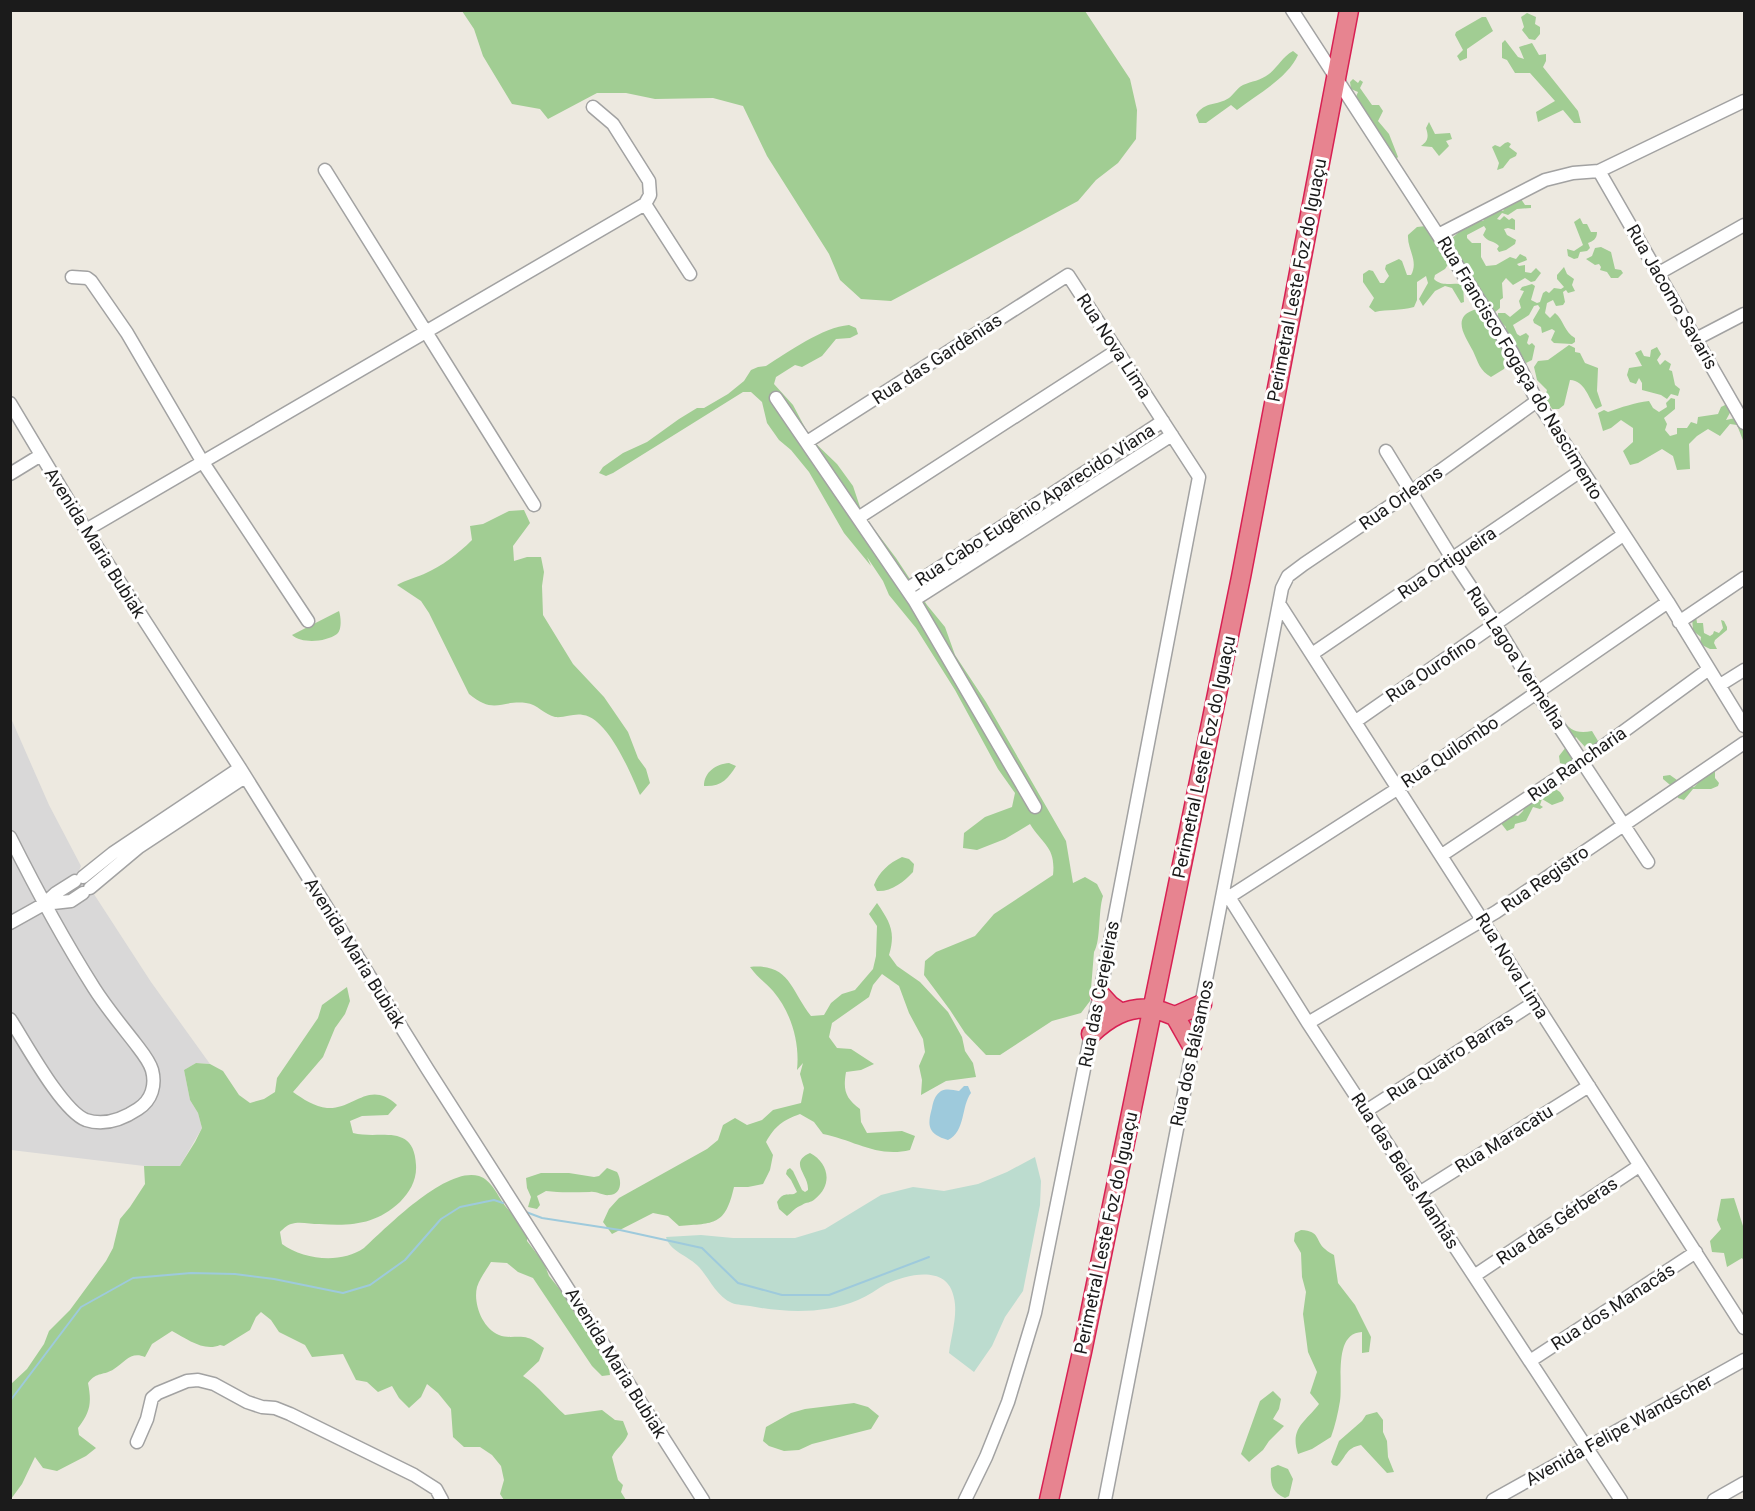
<svg xmlns="http://www.w3.org/2000/svg" width="1755" height="1511" font-family="Roboto,sans-serif">
	<rect width="100%" height="100%" fill="#ede9e0"/>
	<path fill="#d9d8d8" d="M10,716L49,805L81,866L79,871L151,982L210,1064L196,1063L184,1070L190,1100L198,1113L202,1128L180,1166H144L11,1150Z"/>
	<path fill="#a1cd93" d="M462,11H1085L1130,79L1137,110L1136,139L1118,163L1096,180L1078,201L891,301L861,299L840,280L829,254L767,156L743,106L713,98L655,99L626,93H597L548,119L540,109L512,104L483,56L474,29Z
		M1527,13L1536,17L1535,24L1540,27V34L1535,40L1529,39L1522,30L1524,27L1521,17Z
		M1482,17H1486L1493,31L1467,49V58L1460,61L1457,56L1463,50L1455,35L1456,32Z
		M1505,40L1518,57L1524,59L1519,47L1532,43L1539,55L1546,54V61L1543,67L1578,111L1581,123H1574L1563,110L1538,122L1536,112L1555,101L1530,73H1515L1507,60L1502,58V43Z
		M1293,51L1298,55C1287,79 1257,94 1237,110L1231,105L1206,123H1199L1196,115C1205,101 1217,106 1229,98C1234,94 1237,88 1243,85C1252,81 1260,81 1269,74C1278,67 1282,57 1293,51Z
		M1353,79L1358,83L1360,80L1363,82L1360,88L1372,105H1379L1383,111L1378,121L1389,134L1398,157L1395,160L1376,133L1375,126L1369,122L1368,115L1358,105L1355,99L1358,92L1351,89L1350,82Z
		M1429,122L1435,134L1450,133L1452,139L1446,141L1449,146L1439,156L1432,147L1421,146C1428,141 1429,137 1426,128Z
		M1508,142L1511,144L1509,147L1517,153L1516,156L1510,159L1503,168L1497,170L1499,163L1492,147L1495,145L1500,147L1505,143Z
		M1519,196L1525,205H1531V208L1517,209L1508,215L1502,213L1497,219L1500,220L1504,216L1509,220L1512,218L1515,220V230L1508,228L1504,229L1507,235L1516,240L1515,244L1506,250L1499,252L1497,249L1499,246C1494,240 1488,243 1483,235L1486,229L1484,226L1467,235V238L1472,243H1481V257L1486,266L1496,265L1510,257L1516,259L1520,254L1526,257L1527,260L1517,264L1519,266L1525,265V272L1531,273L1536,268L1541,273L1535,281L1531,282L1525,278L1513,285L1506,278L1502,283L1503,298L1500,300V308L1494,313L1476,292L1473,278L1451,246V239L1459,232V228L1477,221H1483L1487,215L1496,209L1503,211L1505,208L1504,205L1514,198L1517,202L1516,197Z
		M1580,218L1583,224H1587L1591,232H1597C1597,239 1593,241 1588,243L1590,248L1587,251L1580,252L1578,258L1574,259L1568,256L1567,249L1574,251L1583,245L1574,222Z
		M1426,226L1449,263L1445,269L1435,275L1434,279C1443,288 1453,281 1463,285L1464,302L1461,303L1452,288L1445,286L1435,291L1423,306L1419,299L1428,283L1426,276L1417,282V300L1414,307C1400,311 1388,309 1375,312L1369,307L1374,298L1363,282V274L1369,270L1373,271L1380,283H1384L1389,276L1385,269L1386,265L1399,259L1402,261L1407,275H1411C1419,261 1407,249 1408,235L1417,227Z
		M1601,247L1611,252L1615,269L1621,270L1623,273L1618,278H1611L1607,272L1600,270L1601,267L1599,264L1595,265L1586,259L1592,256L1595,248Z
		M1564,267L1567,274L1574,279L1572,285L1575,291L1568,293L1566,290L1563,292L1565,302L1563,305L1556,306L1553,300L1547,303L1545,313L1550,318L1555,313C1564,320 1564,332 1575,338V342L1572,344L1554,343L1551,340L1555,331L1552,329L1542,333L1541,327L1534,323L1533,320L1540,308L1538,305L1534,306L1529,315L1513,325L1517,334L1520,336L1526,333L1529,336L1527,343L1529,345L1532,343L1535,346L1532,360L1526,363L1505,330L1506,327L1498,320V313H1505L1510,317L1521,308L1519,301L1524,291L1520,290L1522,287L1532,284L1535,286L1531,300L1537,303L1540,302L1543,293L1546,291L1549,293L1554,288L1561,289L1564,287L1557,279V275Z
		M1477,309L1484,312L1509,358L1504,369L1491,377C1480,371 1478,362 1473,351C1465,336 1450,316 1477,309Z
		M849,325L856,328L858,334L850,338L836,339L822,356L802,367L795,365L776,377L774,384L793,405L811,439L837,464L853,486L862,513L896,558L927,605L945,627L955,655L986,702L1066,841L1073,883L1085,877L1097,884L1103,896C1098,911 1101,941 1094,952L1090,1001L1081,1013L1052,1021L1000,1055H986L965,1033L950,1010L924,975L925,961L936,952L975,936L994,914L1053,875C1056,847 1043,845 1030,824L1005,839L977,850L963,848L964,833L985,817L1012,807L1015,793L998,769L955,690L916,628L889,595L883,581L867,557L871,566L844,533L809,472L791,450L779,440L767,423L762,402L751,392H743L613,473L606,476L599,473L603,467L623,453L647,442L679,419L697,408H704L728,394L744,381L751,370L758,367L766,366C788,352 823,327 849,325Z
		M1569,345L1575,348V352L1580,353L1585,363L1598,368L1597,391L1602,406L1596,409C1588,397 1585,381 1570,380L1564,405L1559,409H1552L1545,397L1547,390L1537,380L1534,367L1538,361L1548,360Z
		M1657,347L1661,354L1657,360L1660,365L1665,360L1671,364L1669,370L1672,371L1675,385L1680,389L1678,396L1671,394L1667,399L1661,395L1642,390V383L1639,378L1636,384L1630,382L1627,375L1629,368L1642,366L1635,353L1641,350L1644,356L1650,357L1651,350Z
		M1671,398L1675,399V409L1664,418L1667,424L1665,430L1670,436L1677,434V428H1687L1691,422L1697,424L1698,417L1718,414L1721,407L1727,404L1732,409L1726,420L1740,417L1744,421V443L1737,425L1730,424L1720,436L1708,429L1697,436L1689,444L1690,469L1677,470L1673,456L1662,449L1638,463L1630,465L1623,451L1633,442V428L1621,420L1611,428L1603,431L1598,413L1604,410L1608,412C1622,407 1634,403 1649,401L1653,408L1659,412L1667,407L1666,403Z
		M524,510L530,523L513,546L514,561L527,557H541L544,572L542,586L543,615L573,664L604,697L628,732L638,758L646,769L650,783L640,795C631,774 608,718 583,715C574,713 565,718 555,717C545,715 537,704 526,703C501,700 494,715 469,694L429,613L421,601L397,585C406,580 414,578 424,574C442,566 458,554 472,540L470,526L483,524L509,511Z
		M339,611C341,617 342,630 337,634C326,642 302,644 292,635Z
		M1696,616L1697,623H1703L1704,633L1710,636L1713,634L1714,631L1719,633L1723,628L1721,620L1724,621L1727,627V630L1715,640L1714,643L1717,649H1710L1700,644L1701,637L1693,631L1692,617Z
		M1562,718C1569,731 1578,734 1592,731L1601,746L1596,753L1586,748L1576,737L1574,740L1579,758C1573,762 1567,766 1560,763L1559,756L1566,747L1558,729L1550,726L1552,722Z
		M729,763L736,766C728,779 721,787 704,786C704,772 716,764 729,763Z
		M1715,771V778L1719,783L1718,786L1711,789H1693L1684,800L1678,798L1676,790L1663,779V776L1670,775L1677,780L1681,779L1689,787H1694L1705,776Z
		M1551,786L1560,792L1564,798L1563,801L1552,805L1542,799L1540,805L1543,807L1540,809L1533,807L1526,821L1515,824L1514,828L1507,831L1500,822L1511,814L1518,816L1523,811L1526,804Z
		M902,857L909,859L914,864L913,872C904,882 891,892 877,891L874,885C879,872 889,863 902,857Z
		M877,903C890,922 896,932 889,955L897,966L920,982L948,1012L962,1037L965,1051L973,1063L976,1077L946,1081L921,1095L922,1080L919,1066L925,1052L923,1039L909,1013L899,986L882,974L873,985L869,997L832,1023L829,1037L837,1048L851,1049L874,1064L861,1070L846,1072C843,1090 845,1098 860,1109L861,1122L867,1133L902,1131L915,1136L910,1150C877,1158 854,1140 823,1134L814,1122L800,1114C783,1120 775,1126 766,1142L773,1155L770,1170L763,1184L748,1187H734C725,1226 715,1223 679,1226L668,1216L653,1213L612,1234L603,1222L609,1209L619,1198L707,1149L718,1140L723,1125L735,1118L747,1125L762,1120L773,1110L801,1103L804,1088L800,1074L803,1063L797,1070C800,1042 791,1012 773,991C765,982 757,977 750,967C790,963 791,991 811,1016L824,1015L831,1003L842,994L855,990L873,969L876,956L877,926L869,914Z
		M347,987L350,1001L345,1014L335,1028L323,1057L293,1092C303,1099 315,1107 327,1108C354,1110 369,1079 397,1105L388,1115L362,1116L350,1121L353,1133C379,1140 414,1122 416,1165C417,1180 410,1192 400,1202C375,1225 351,1226 319,1224C310,1224 299,1221 291,1224C287,1225 283,1229 280,1232L282,1244C304,1260 341,1264 364,1248C386,1228 446,1166 479,1176C492,1180 498,1197 506,1207C512,1214 519,1220 527,1226V1241L544,1263L549,1276L562,1292L585,1330L603,1351L608,1362L610,1375L602,1376L592,1366L533,1278L518,1272L507,1263L491,1262C487,1269 480,1278 477,1287C473,1303 482,1328 499,1335C508,1339 519,1335 528,1338C533,1339 539,1345 544,1348L539,1361L523,1376C539,1386 550,1402 565,1415L602,1410L615,1420L623,1421L628,1434C624,1444 616,1448 612,1457L618,1480L623,1485L621,1492L626,1500H504L500,1494L504,1480L501,1466L492,1455L480,1447H464L453,1437L451,1409L438,1393L427,1384L421,1397L409,1408L399,1398L392,1386L378,1392L367,1382L356,1380L343,1354L312,1357L305,1345L279,1332L271,1320L261,1312L256,1317L250,1330L224,1346L220,1345C204,1352 187,1339 172,1331L152,1344L145,1357C131,1351 125,1362 114,1369C104,1376 97,1371 88,1383C92,1404 90,1412 78,1428L79,1435L96,1448L86,1456L57,1471L43,1468L35,1457L22,1484L11,1499V1384L27,1369L44,1344L49,1331L70,1310L106,1261L113,1248L120,1219L130,1207L145,1184L144,1166H180L195,1142L202,1128L198,1113L190,1100L184,1070L196,1063L210,1064L223,1071L239,1095L250,1103L264,1099L275,1092L277,1078L318,1018L322,1005Z
		M810,1153C829,1163 833,1185 815,1199C811,1203 806,1202 802,1205C796,1207 792,1212 787,1216L779,1209L777,1202C783,1193 785,1195 794,1194L797,1192L791,1180L786,1174L787,1170L790,1168L793,1171L802,1190L805,1192L808,1190C809,1174 788,1163 810,1153Z
		M607,1168L617,1172C622,1180 622,1195 609,1195C603,1196 597,1191 590,1192C575,1192 561,1193 546,1191L537,1196L540,1205L537,1209L528,1207L531,1197L527,1188L526,1178L541,1173H569L594,1177L599,1176Z
		M1734,1198L1743,1226L1744,1223V1261L1742,1258L1727,1267L1724,1253L1712,1252L1710,1241L1721,1229L1717,1220L1721,1199Z
		M1301,1230C1321,1231 1315,1241 1325,1249C1328,1252 1331,1253 1334,1255L1338,1283L1355,1305L1371,1337L1369,1352L1362,1353V1332C1333,1333 1343,1382 1340,1401C1338,1413 1335,1426 1331,1437L1312,1449L1298,1454C1289,1427 1307,1421 1319,1404L1310,1393L1317,1372L1308,1352L1303,1314L1306,1292L1302,1277L1301,1253L1294,1241L1295,1233Z
		M1273,1391L1281,1399L1279,1409L1273,1419L1284,1426L1269,1441L1263,1450L1249,1462L1241,1454L1260,1401Z
		M854,1403L868,1407L879,1416L871,1429L812,1444L799,1450L784,1451L769,1446L763,1441L766,1427L791,1413L805,1409Z
		M1377,1412L1383,1420V1432L1387,1441L1388,1457L1394,1472L1387,1473L1361,1445C1345,1448 1346,1458 1337,1466L1333,1465L1331,1462L1339,1441L1362,1421L1366,1415Z
		M1278,1465L1288,1469L1293,1479L1289,1496L1285,1498C1271,1492 1270,1482 1271,1468Z"/>
	<path fill="#bcdccf" d="M1035,1157L1041,1181L1040,1205L1023,1291L1005,1317L992,1346L974,1372L949,1353C951,1336 958,1315 954,1298C948,1264 908,1274 886,1284C877,1289 868,1296 858,1300C825,1314 785,1313 750,1306C745,1305 737,1305 732,1303C717,1297 709,1278 699,1267C689,1256 669,1251 666,1237L701,1235L733,1238H795L825,1229L881,1195L913,1187L944,1191L978,1184L1007,1172Z"/>
	<path fill="#9ecadc" d="M964,1086H968L971,1093C961,1106 966,1131 948,1140C928,1134 927,1126 932,1108C933,1102 935,1095 941,1091C947,1088 953,1090 959,1091Z"/>
	<g fill="none" stroke-linecap="round" stroke-linejoin="round">
		<path stroke="#9ecadc" stroke-width="2" d="M526,1212L542,1218L620,1230L702,1248L738,1283L782,1295H829L929,1257
			M10,1401L81,1307L133,1278L191,1273L235,1274L274,1279L343,1293L370,1285L405,1260L441,1219L460,1207L494,1200L503,1203"/>
		<g stroke="#a2a2a2" stroke-width="15">
			<path id="minor" d="M1292,10L1438,235L1512,352L1537,401L1668,602L1744,726
				M593,107L613,124L649,181L650,195L645,204L690,274
				M325,170L534,505
				M1599,171L1744,423
				M1438,235L1545,180L1573,173L1599,171L1744,101
				M1659,273L1744,225
				M72,277L87,278L91,281L127,333L202,461L308,621
				M1696,339L1744,314
				M776,398L914,600L1035,807
				M10,403L86,530L240,768L428,1070L703,1500
				M807,442L1068,275L1199,477L1100,994L1091,1034L1035,1313L1008,1402L986,1457L965,1500
				M1386,451L1453,560L1496,625L1537,693L1648,862
				M10,474L41,455
				M858,518L1116,351
				M86,530L645,204
				M907,589L1163,421
				M914,600L1172,435
				M1280,605L1744,1328
				M1679,622L1744,578
				M1312,654L1582,470
				M1720,685L1744,670
				M1356,721L1623,535
				M10,837C36,889 63,939 94,988C106,1007 121,1025 135,1043C141,1051 149,1060 152,1070C156,1085 152,1100 138,1109C123,1119 104,1126 86,1120C62,1111 25,1042 10,1019
				M1442,855L1583,761L1709,669
				M83,877L113,853L240,768
				M90,888L139,847L245,777
				M1224,894L1229,897L1308,1023L1621,1500
				M1229,897L1397,789L1668,602
				M44,904L71,901L83,893
				M10,923L44,904L56,893L75,881
				M1308,1023L1496,912L1744,743
				M1366,1111L1535,1002
				M1419,1193L1589,1086
				M1474,1276L1639,1166
				M1530,1361L1696,1252
				M137,1442L147,1419L152,1398L158,1393L187,1381L198,1380L214,1384L247,1402L262,1407L275,1408L290,1414L414,1475L436,1489L442,1500
				M1105,1500L1282,588L1288,576L1304,564L1412,491L1537,401
				M1493,1500L1744,1360
				M1714,1500L1744,1483"/>
		</g>
		<g stroke="#d82053" stroke-width="21">
			<path id="highway" d="M1100,994L1110,1005L1120,1012
				M1175,1016L1192,1046
				M1091,1034C1108,1018 1127,1006 1152,1009C1159,1009 1168,1014 1175,1016L1202,1004
				M1049,1500L1082,1352L1241,577L1349,10"/>
		</g>
		<use href="#minor" stroke="#fff" stroke-width="12"/>
		<use href="#highway" stroke="#e78490" stroke-width="18"/>
	</g>
	<g text-anchor="middle" stroke-width="6" stroke-linejoin="round" paint-order="stroke">
		<g font-size="18" fill="#1b1b1b" stroke="#fff">
			<text transform="translate(1297 280) rotate(-79)" y="6">Perimetral Leste Foz do Iguaçu</text>
			<text transform="translate(1672 297) rotate(60)" y="6">Rua Jacomo Savaris</text>
			<text transform="translate(1114 346) rotate(57)" y="6">Rua Nova Lima</text>
			<text transform="translate(937 359) rotate(-33)" y="6">Rua das Gardênias</text>
			<text transform="translate(1520 368) rotate(59)" y="6">Rua Francisco Fogaça do Nascimento</text>
			<text transform="translate(1401 498) rotate(-35)" y="6">Rua Orleans</text>
			<text transform="translate(1035 505) rotate(-33)" y="6">Rua Cabo Eugênio Aparecido Viana</text>
			<text transform="translate(95 543) rotate(58)" y="6">Avenida Maria Bubiak</text>
			<text transform="translate(1447 563) rotate(-34)" y="6">Rua Ortigueira</text>
			<text transform="translate(1516 658) rotate(57)" y="6">Rua Lagoa Vermelha</text>
			<text transform="translate(1431 669) rotate(-34)" y="6">Rua Ourofino</text>
			<text transform="translate(1450 752) rotate(-34)" y="6">Rua Quilombo</text>
			<text transform="translate(1204 757) rotate(-78)" y="6">Perimetral Leste Foz do Iguaçu</text>
			<text transform="translate(1577 764) rotate(-35)" y="6">Rua Rancharia</text>
			<text transform="translate(1545 879) rotate(-35)" y="6">Rua Registro</text>
			<text transform="translate(355 953) rotate(58)" y="6">Avenida Maria Bubiak</text>
			<text transform="translate(1512 966) rotate(58)" y="6">Rua Nova Lima</text>
			<text transform="translate(1099 994) rotate(-79)" y="6">Rua das Cerejeiras</text>
			<text transform="translate(1192 1053) rotate(-78)" y="6">Rua dos Bálsamos</text>
			<text transform="translate(1450 1057) rotate(-33)" y="6">Rua Quatro Barras</text>
			<text transform="translate(1504 1139) rotate(-32)" y="6">Rua Maracatu</text>
			<text transform="translate(1405 1171) rotate(57)" y="6">Rua das Belas Manhãs</text>
			<text transform="translate(1557 1221) rotate(-34)" y="6">Rua das Gérberas</text>
			<text transform="translate(1106 1233) rotate(-78)" y="6">Perimetral Leste Foz do Iguaçu</text>
			<text transform="translate(1613 1307) rotate(-33)" y="6">Rua dos Manacás</text>
			<text transform="translate(616 1363) rotate(58)" y="6">Avenida Maria Bubiak</text>
			<text transform="translate(1619 1430) rotate(-29)" y="6">Avenida Felipe Wandscher</text>
		</g>
	</g>
	<rect width="1755" height="1511" fill="none" stroke="#1b1b1b" stroke-width="24"/>
</svg>
